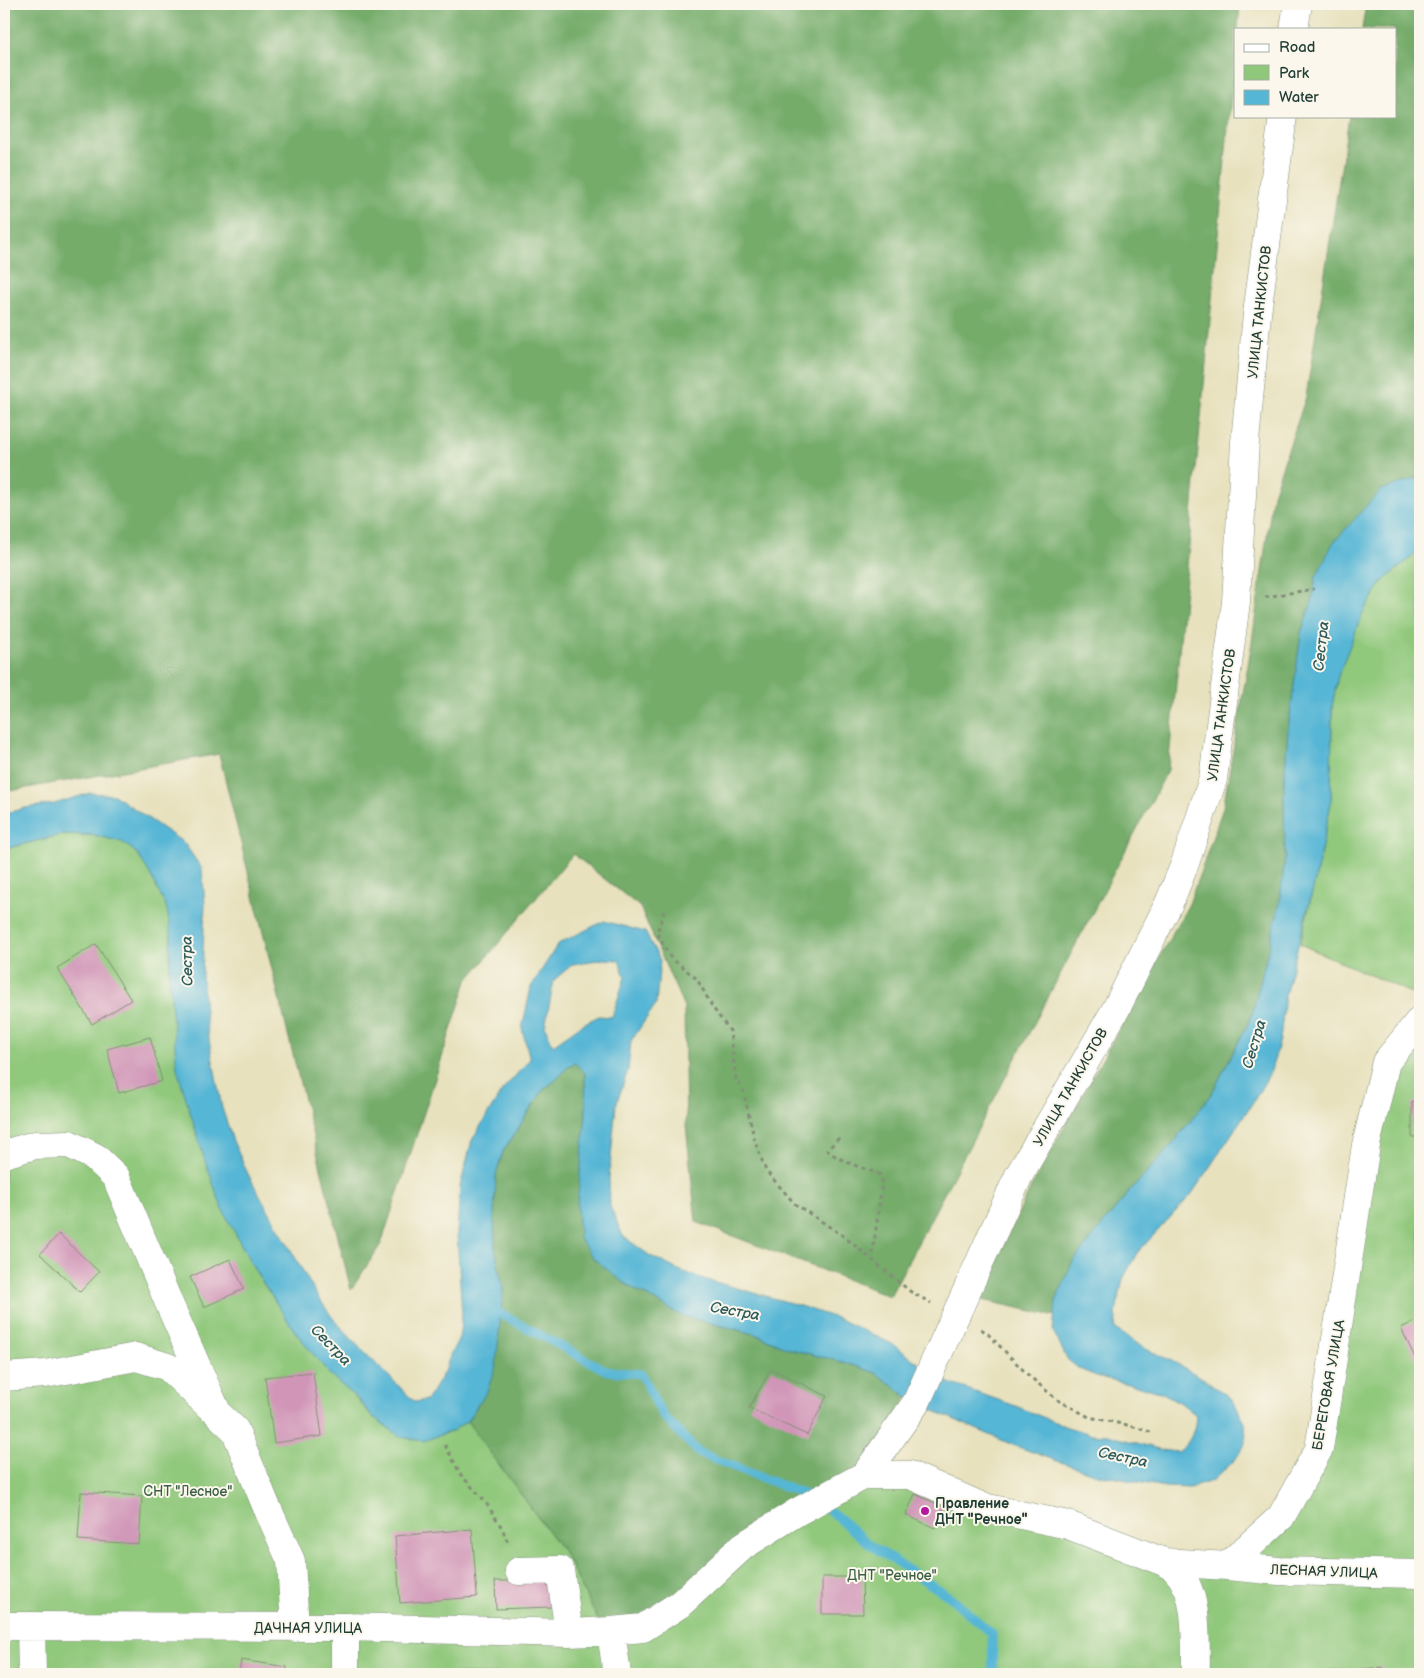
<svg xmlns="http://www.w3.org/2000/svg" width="1424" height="1678" font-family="'Balsamiq Sans',sans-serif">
	<rect width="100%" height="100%" fill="#fbf7ec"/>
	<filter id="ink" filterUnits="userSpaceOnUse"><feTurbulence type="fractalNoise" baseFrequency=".02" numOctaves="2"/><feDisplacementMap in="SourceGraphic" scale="10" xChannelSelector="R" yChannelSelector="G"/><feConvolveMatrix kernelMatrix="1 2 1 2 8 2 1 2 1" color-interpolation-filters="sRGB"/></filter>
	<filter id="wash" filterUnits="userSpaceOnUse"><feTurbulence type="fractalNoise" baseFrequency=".0096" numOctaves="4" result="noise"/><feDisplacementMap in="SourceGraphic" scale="20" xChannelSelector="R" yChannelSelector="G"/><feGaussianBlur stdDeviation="1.12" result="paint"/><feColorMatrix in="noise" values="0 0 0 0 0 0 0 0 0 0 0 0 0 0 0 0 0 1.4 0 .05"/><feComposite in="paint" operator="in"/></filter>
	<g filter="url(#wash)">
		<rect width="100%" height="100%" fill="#e7e1bd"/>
		<path fill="#90c87b" stroke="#588258" d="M1420,550V997L1300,944L1314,885L1331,803L1332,706L1338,675L1363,612L1383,581Z
			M64,834C83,835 102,835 120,841C139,848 161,890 167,909C174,930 170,955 169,977L240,1242L254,1269L296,1333L372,1416L401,1437L423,1441L452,1431L467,1421L565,1554L604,1632L857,1479L910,1475L1217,1566L1281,1517L1319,1449L1386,1062L1420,1020V1674H4V849Z"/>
		<path fill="#74ac6b" stroke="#4a7450" d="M4,4H1240L1238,29H1235V53L1168,770L890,1296L696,1222L686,1125L684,1007L640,907L573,854L467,981L381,1244L351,1290L219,754L4,792Z
			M1366,4H1420V477L1381,490L1316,577L1312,602L1301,633L1288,730L1284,785L1285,858L1279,907L1251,1018L1212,1093L1171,1146L1129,1192L1072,1263L1056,1301L1055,1316L978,1299L1032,1185L1189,904L1223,808L1251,648L1273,494L1306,397L1349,116H1395V29H1362Z
			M576,1063L585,1073L586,1116L582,1167L624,1283L682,1316L755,1334L790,1349L843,1362L876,1373L908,1396L857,1479L680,1604L604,1632L565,1554L467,1421L487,1391L503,1289L495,1248L494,1216L496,1174L503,1152L543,1090L557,1079L568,1066Z"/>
		<path fill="#56b6d5" stroke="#3a7a84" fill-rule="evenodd" d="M1420,477V550L1383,581L1363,612L1338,676L1332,706L1331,803L1314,885L1285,995L1280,1040L1271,1071L1255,1099L1191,1195L1137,1253L1123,1279L1117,1307L1115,1329L1146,1349L1170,1360L1206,1380L1233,1400L1245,1423L1246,1443L1235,1460L1212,1481L1190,1488L1165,1487L1100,1475L1060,1462L1013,1445L916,1403L876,1373L843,1362L790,1349L755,1334L682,1316L624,1283L593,1258L579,1238L577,1205L586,1115L585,1073L575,1063L568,1066L557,1079L543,1090L503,1151L496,1174L494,1216L495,1248L503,1289L496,1366L487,1391L467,1421L452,1431L423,1441L401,1437L372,1416L356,1397L331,1376L296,1333L254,1269L222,1208L205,1161L177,1069L169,977L171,935L167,909L150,874L137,853L122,842L94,835L64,834L4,849V814L25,808L54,804L90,793L114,795L184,843L202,869L205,904L202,976L206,1024L222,1108L233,1141L249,1176L316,1294L332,1317L359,1347L415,1402L426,1400L431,1394L446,1368L451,1353L459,1338L462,1315L457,1234L460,1187L472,1140L502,1091L530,1059L522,1029L531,987L558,944L604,921L645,932L660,960L656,1004L631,1041L628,1070L616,1105L609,1178L610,1206L623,1236L649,1255L676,1269L704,1279L791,1303L839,1319L892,1344L931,1372L952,1384L1013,1405L1067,1427L1091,1434L1108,1435L1162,1450L1178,1452C1191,1442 1195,1431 1196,1415L1181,1403L1161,1392L1099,1377L1079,1369L1067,1359L1053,1331L1056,1301L1072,1263L1129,1192L1171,1146L1212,1093L1251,1018L1279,907L1285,858L1284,785L1288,730L1301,633L1312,602L1316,577L1333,543L1381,490ZM603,959L619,960L625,977L612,1017L599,1016L583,1024L553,1045L545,1027L554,980L573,964Z"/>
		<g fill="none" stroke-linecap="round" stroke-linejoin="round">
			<path stroke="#56b6d5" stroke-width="9" d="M492,1309L607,1371L641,1374L663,1416L699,1453L816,1499L873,1547L950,1597L992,1634L993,1674"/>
		</g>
		<g id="blocks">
			<path fill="#d095b7" d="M96,944L131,1000L92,1024L57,968Z
				M150,1037L162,1081L119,1093L107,1049Z
				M1412,1102H1420V1137H1412Z
				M59,1234L99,1272L80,1292L40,1254Z
				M230,1259L244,1289L204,1307L190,1277Z
				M1420,1319V1368L1401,1328Z
				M771,1369L827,1396L807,1435L749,1408Z
				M313,1372L322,1436L274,1443L265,1377Z
				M4,1397H7V1432H4Z
				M81,1492L142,1496L139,1544L78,1540Z
				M915,1494L944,1507L935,1528L906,1515Z
				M472,1529L477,1597L400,1603L395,1536Z
				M822,1577H862L863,1614H822Z
				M495,1581H547L552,1607L496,1609Z
				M241,1660L287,1667L286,1674H239Z
				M1382,1667L1383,1674H1322V1673Z"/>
		</g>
	</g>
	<g filter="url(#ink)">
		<use href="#blocks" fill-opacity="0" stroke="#838f78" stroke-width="1"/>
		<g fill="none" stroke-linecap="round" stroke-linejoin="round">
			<g stroke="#838f78" stroke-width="29">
				<path id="minor" d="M1294,29L1298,4
					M4,1154L35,1145L69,1144L95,1157L116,1177L171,1308L218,1414L235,1430L265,1503L291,1561L295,1628
					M4,1377L45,1374L136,1357L168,1367L209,1406
					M865,1475H910L983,1507L1068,1525L1164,1562L1227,1566L1281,1517L1319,1449L1366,1145L1386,1062L1420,1020
					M1164,1562C1168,1565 1174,1567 1177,1571C1200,1595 1195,1643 1196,1674
					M1227,1566L1279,1571L1420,1574
					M519,1571L560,1570L569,1633
					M4,1626L345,1627L569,1633L611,1631L643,1628L680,1604L743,1546L797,1512L865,1475L916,1403L1019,1175L1116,1009L1169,903L1184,866L1213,779L1236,602L1245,442L1257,314L1283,116
					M31,1626L32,1674
					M345,1627V1674
					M611,1631L617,1674"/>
			</g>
			<path stroke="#838f78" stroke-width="3" stroke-dasharray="4 4" stroke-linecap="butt" d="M1265,597L1314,589
				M664,911L657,933L670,957L697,979L713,1008L730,1031L736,1080L743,1089L755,1142L766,1171L795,1204L842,1235L911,1292L931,1303
				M839,1138L827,1150C842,1163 863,1167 880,1175L882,1184L872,1258
				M981,1329L987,1333L1027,1374L1056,1399L1089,1417L1127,1425L1151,1432
				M445,1445L461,1475L485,1501L502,1528L509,1545"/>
			<use href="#minor" stroke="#fff" stroke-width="28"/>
		</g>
	</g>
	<circle fill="#b5179e" stroke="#fbf7ec" stroke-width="2" cx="925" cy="1511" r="5"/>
	<g text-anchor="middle" stroke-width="4" stroke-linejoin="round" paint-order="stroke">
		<g font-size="14" fill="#1f3d34" stroke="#fbf7ec">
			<text transform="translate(1259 312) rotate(-84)" y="5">УЛИЦА ТАНКИСТОВ</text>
			<text transform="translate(1221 715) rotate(-82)" y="5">УЛИЦА ТАНКИСТОВ</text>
			<text transform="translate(1070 1087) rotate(-60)" y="5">УЛИЦА ТАНКИСТОВ</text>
			<text transform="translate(1328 1385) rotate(-80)" y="5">БЕРЕГОВАЯ УЛИЦА</text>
			<text transform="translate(1324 1571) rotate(2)" y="5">ЛЕСНАЯ УЛИЦА</text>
			<text x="308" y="1633">ДАЧНАЯ УЛИЦА</text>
		</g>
		<g font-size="14" fill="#3b6046" stroke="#fbf7ec">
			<text x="188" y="1496">СНТ "Лесное"</text>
			<text x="892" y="1580">ДНТ "Речное"</text>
		</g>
		<g font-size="14" font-weight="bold" fill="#1f3d34" stroke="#fbf7ec" text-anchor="start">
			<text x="935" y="1508">Правление<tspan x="935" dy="16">ДНТ "Речное"</tspan></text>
		</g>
		<g font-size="15" font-style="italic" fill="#2d5b5c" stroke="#fbf7ec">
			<text transform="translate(1321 646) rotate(-84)" y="5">Сестра</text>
			<text transform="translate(187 961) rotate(-91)" y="5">Сестра</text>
			<text transform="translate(1254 1044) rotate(-73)" y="5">Сестра</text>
			<text transform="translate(735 1311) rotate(10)" y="5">Сестра</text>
			<text transform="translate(331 1345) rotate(46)" y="5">Сестра</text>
			<text transform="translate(1123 1457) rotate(12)" y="5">Сестра</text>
		</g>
	</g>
	<rect width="1424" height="1678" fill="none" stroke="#fbf7ec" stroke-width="20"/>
	<rect x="1234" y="28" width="162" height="90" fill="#fbf7ec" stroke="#a3ada2"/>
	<rect x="1244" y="44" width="25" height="8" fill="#ffffff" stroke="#a3ada2"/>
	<text x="1279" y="52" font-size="15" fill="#1f3d34">Road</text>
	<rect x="1244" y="65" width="25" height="15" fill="#90c87b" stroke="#a3ada2"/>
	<text x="1279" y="78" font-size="15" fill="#1f3d34">Park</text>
	<rect x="1244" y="90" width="25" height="15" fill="#56b6d5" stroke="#a3ada2"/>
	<text x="1279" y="102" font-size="15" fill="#1f3d34">Water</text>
</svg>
